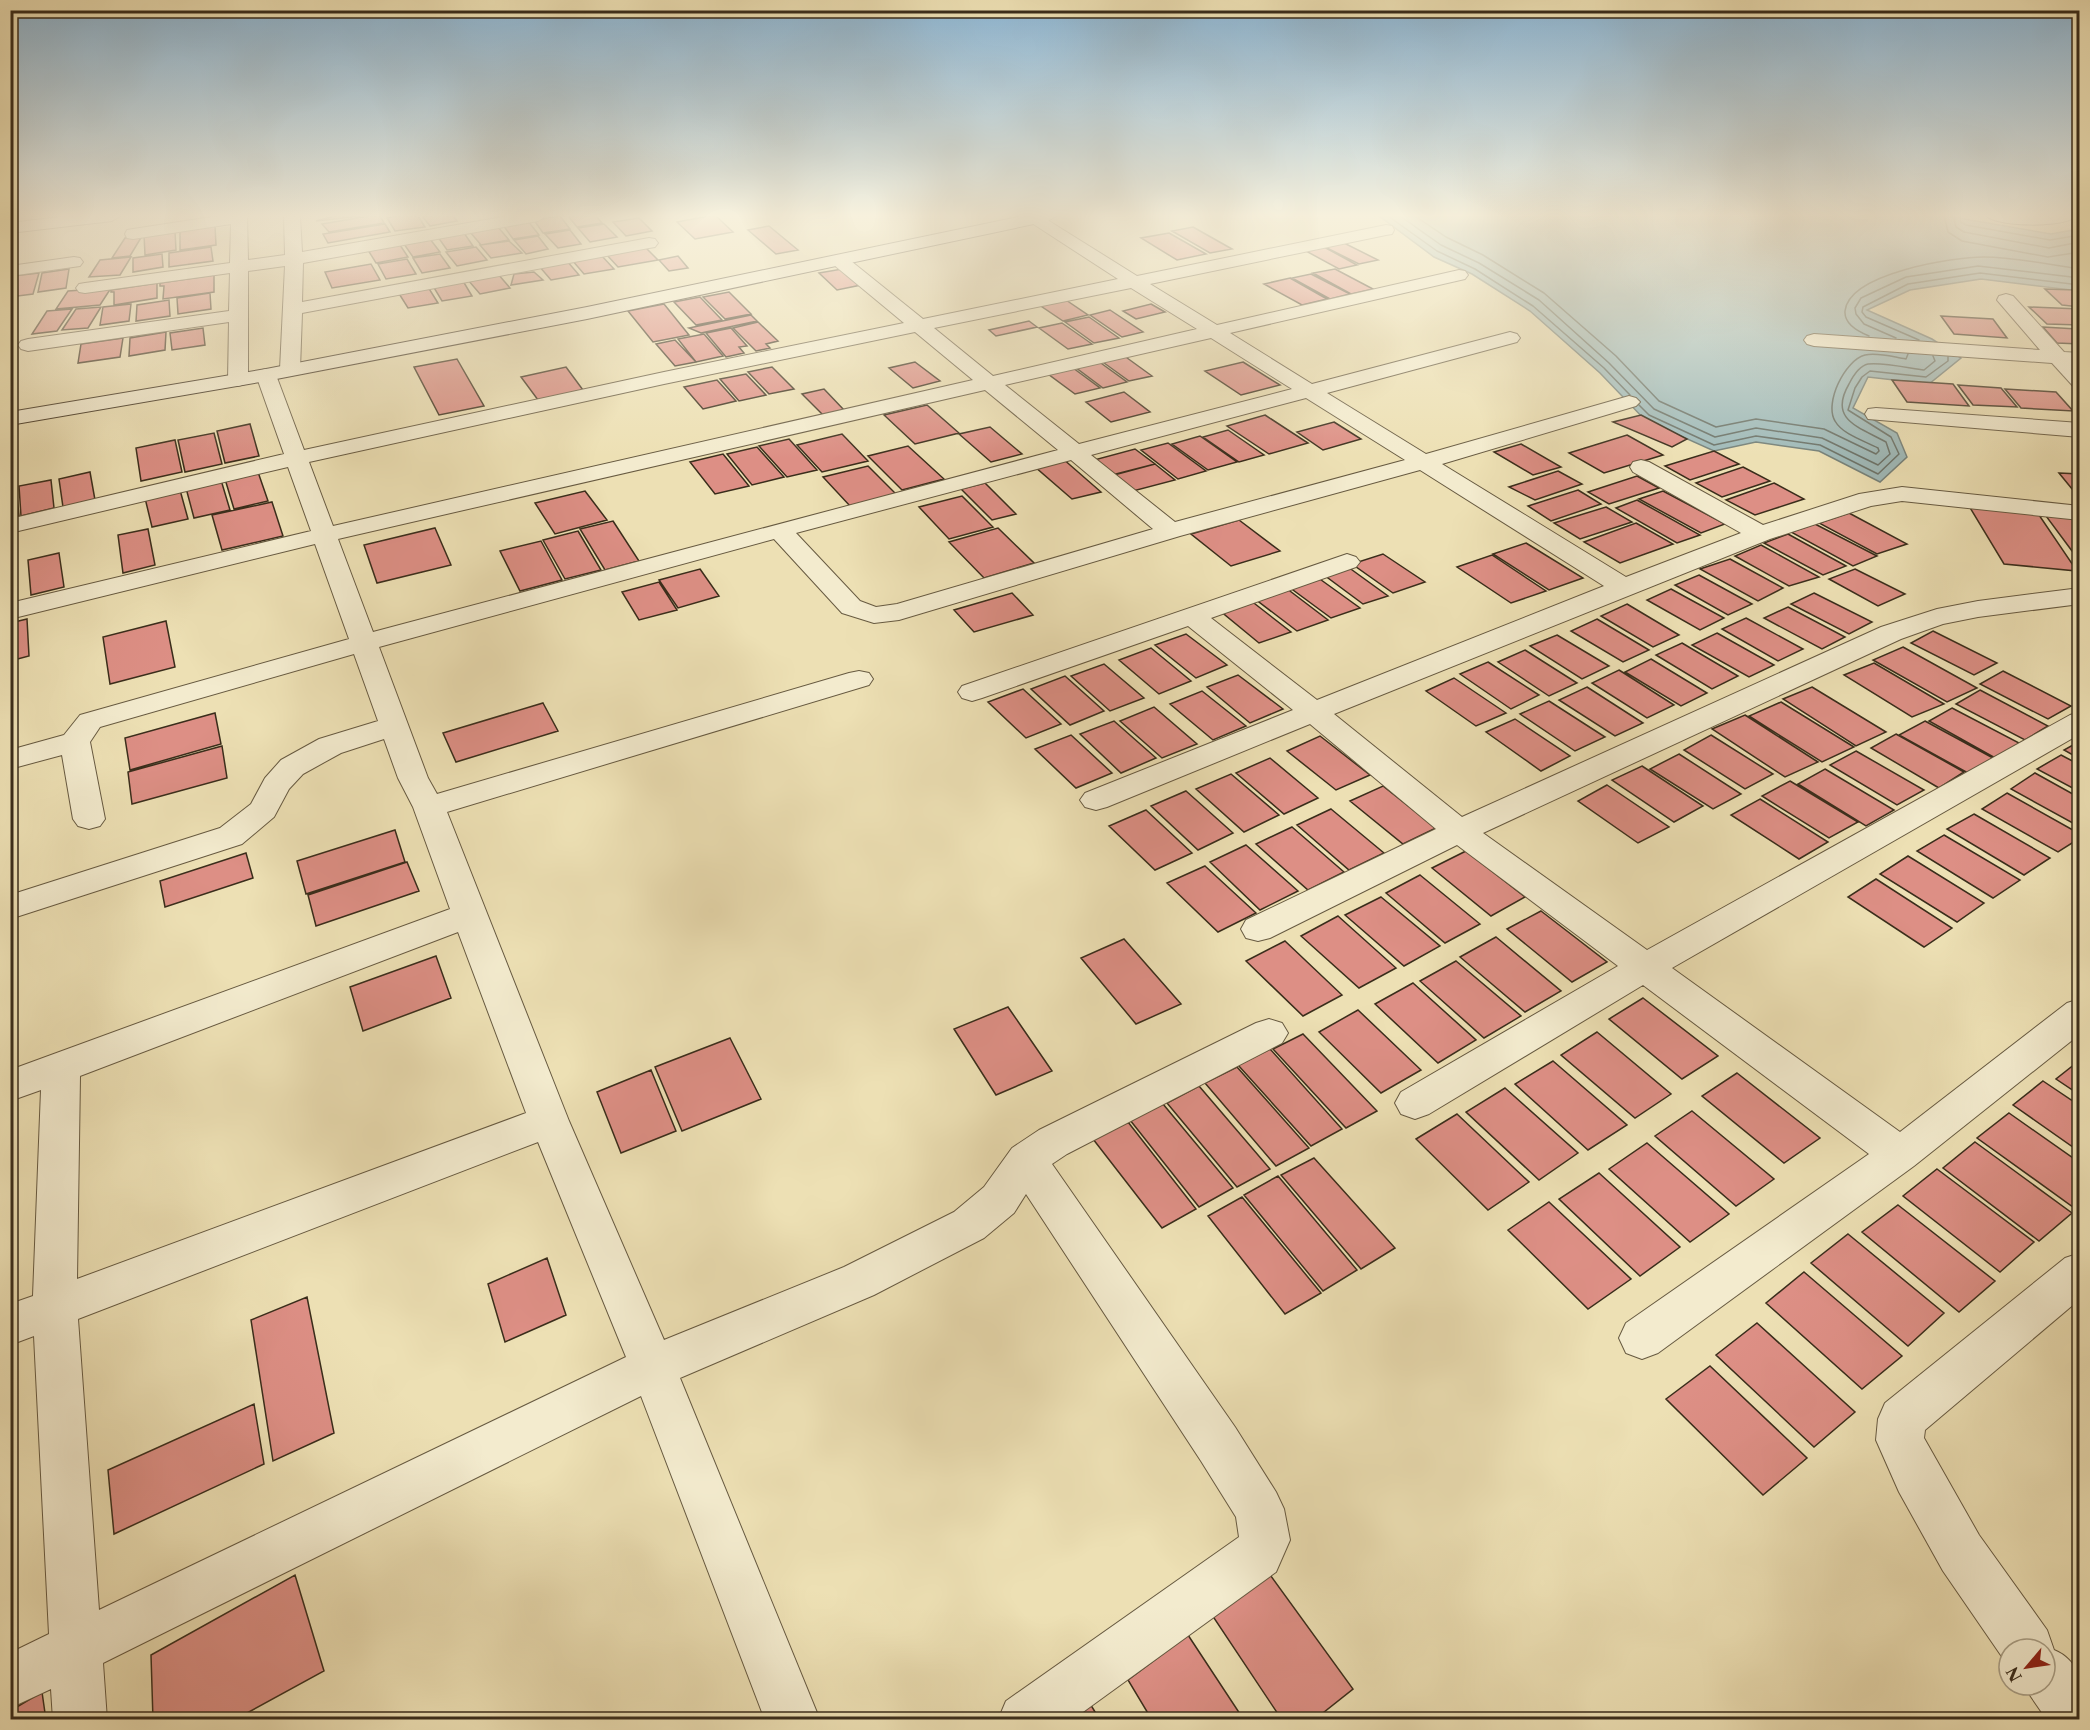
<svg xmlns="http://www.w3.org/2000/svg" width="2090" height="1730" font-family="'Libre Caslon Text',serif">
	<rect width="100%" height="100%" fill="#ede0b4"/>
	<filter id="stains"><feTurbulence type="fractalNoise" baseFrequency=".00333" numOctaves="4"/><feColorMatrix values="0 0 0 0 .2 0 0 0 0 .09 0 0 0 0 .02 0 0 0 .5 -.17"/></filter>
	<radialGradient id="worn" r=".72"><stop offset=".6" stop-color="#630" stop-opacity="0"/><stop offset="1" stop-color="#630" stop-opacity=".3"/></radialGradient>
	<path fill="#a0bab9" stroke="#77827a" stroke-width="1.5" d="M1379,216H1947L2051,234L2079,229V291L1981,279L1910,290L1867,310L1932,339L1961,358L1929,384L1868,377L1853,408L1897,433L1907,457L1880,482L1819,451L1756,442L1714,451L1645,420L1600,373L1530,311L1472,274L1434,257Z"/>
	<g fill="none" stroke-linecap="round" stroke-linejoin="round">
		<path stroke="#6d746a" stroke-width="1.5" d="M1388,216L1437,251L1475,269L1533,306L1604,368L1630,395
			M1400,216L1441,245L1479,263L1539,300L1609,363L1654,409L1715,437L1756,428L1822,438L1878,465L1890,454L1886,442C1859,427 1828,420 1849,384C1853,376 1859,366 1868,364C1882,362 1909,368 1924,370L1935,361L1933,356
			M1415,216L1446,237L1483,255L1544,293L1616,356L1659,401L1716,427L1756,419L1824,429L1876,454L1879,451L1878,448C1865,441 1843,435 1835,421C1824,403 1845,360 1865,355C1878,352 1893,357 1906,359L1908,354
			M1944,216L1948,232L1962,241L2048,257L2080,252
			M1953,216L1956,227L1964,232L2049,248L2080,242
			M1960,216L1961,222L1966,225L2050,240L2080,235
			M1869,336C1859,332 1844,324 1845,311C1849,273 1954,257 1984,257C2016,257 2049,265 2080,269
			M1896,338L1864,324L1856,314L1855,308L1861,298L1906,277L1978,266L2080,278
			M1919,340L1866,317L1862,312L1863,307L1908,284L1980,273L2080,285
			M1639,405L1649,415L1714,445L1756,436L1820,445L1878,474L1899,454L1891,437L1848,410L1855,388L1862,377L1870,371L1926,377L1948,361V357"/>
	</g>
	<path fill="#dd8f85" stroke="#3a2d1b" stroke-width="1.5" d="M335,216H361L316,221Z
		M369,216H380L384,223L329,232L322,224Z
		M397,216H418L425,227L395,231L387,218Z
		M422,216H453L457,221L430,226Z
		M560,216L570,229L543,233L534,220Z
		M568,216H596L602,223L577,227Z
		M709,216H716L733,232L695,239L677,222Z
		M639,218L652,231L626,236L613,222Z
		M528,221L539,235L513,239L503,225Z
		M385,224L390,232L328,243L323,234Z
		M604,224L617,237L590,242L578,228Z
		M215,226L216,245L180,250V230Z
		M769,226L798,250L776,254L748,230Z
		M498,227L509,240L481,245L470,232Z
		M1193,227L1232,249L1210,253L1172,231Z
		M570,230L581,244L558,248L545,234Z
		M175,231L176,250L145,255L144,235Z
		M464,233L473,246L447,250L438,237Z
		M1169,233L1206,254L1177,260L1141,238Z
		M142,236L130,256L112,258L125,238Z
		M538,236L548,249L526,254L514,240Z
		M430,239L440,252L413,257L404,244Z
		M509,241L522,253L491,258L480,245Z
		M1344,243L1378,260L1359,264L1325,247Z
		M400,245L408,257L376,263L368,250Z
		M211,247L213,261L169,267V253Z
		M476,247L487,260L457,266L446,252Z
		M645,247L658,260L618,267L606,254Z
		M1324,247L1357,265L1339,269L1306,251Z
		M162,254L163,267L133,272V258Z
		M440,254L450,268L422,273L413,258Z
		M601,255L614,269L584,274L572,260Z
		M678,256L688,268L669,271L659,260Z
		M131,257L120,275L89,277L100,260Z
		M407,259L416,274L386,279L378,264Z
		M567,261L579,275L551,280L539,266Z
		M371,264L380,280L332,288L325,272Z
		M69,269L66,288L38,292L42,273Z
		M842,269L861,285L837,290L819,273Z
		M1335,269L1373,289L1351,294L1313,273Z
		M534,272L543,280L511,285L514,274Z
		M39,273L33,294L10,297L13,276Z
		M498,274L510,288L480,294L468,280Z
		M1311,274L1350,294L1330,299L1292,278Z
		M214,275V292L163,299L164,286H160V283Z
		M1290,278L1327,299L1302,305L1264,284Z
		M463,281L472,296L442,301L433,286Z
		M157,283V298L114,305V292H111V290Z
		M428,287L438,303L408,308L398,292Z
		M111,288L100,305L56,309L68,291Z
		M2045,289L2075,290L2080,295V307L2062,305Z
		M729,292L751,314L725,319L703,297Z
		M210,293L211,309L178,314L177,298Z
		M1060,296L1088,315L1063,321L1035,302Z
		M700,297L722,320L696,325L674,302Z
		M169,300L170,316L136,321L137,305Z
		M131,304L129,321L100,325L103,307Z
		M664,304L689,335L653,342L628,311Z
		M1151,304L1165,312L1136,319L1123,311Z
		M101,307L88,328L62,330L76,309Z
		M2029,307L2080,309V325L2047,324Z
		M72,309L57,331L32,334L47,311Z
		M1110,310L1143,332L1122,337L1090,315Z
		M751,315L757,321L701,333L689,328Z
		M1941,316L1993,319L2007,338L1954,334Z
		M1089,317L1119,338L1094,343L1065,322Z
		M1029,321L1037,327L996,336L989,330Z
		M758,322L778,341L766,344L770,348L756,351L733,328Z
		M1062,323L1092,344L1068,349L1039,328Z
		M2043,327L2077,329L2080,331V344L2057,343Z
		M203,328L205,345L172,350L170,333Z
		M731,328L747,346L739,347L744,353L726,357L706,333Z
		M166,332L165,350L129,356L130,338Z
		M704,334L723,356L696,362L678,339Z
		M123,338L120,357L78,363L81,344Z
		M675,340L696,362L675,366L656,344Z
		M1123,355L1152,376L1129,381L1100,360Z
		M457,359L484,406L439,415L414,367Z
		M1098,361L1127,382L1103,388L1075,367Z
		M915,362L940,381L913,388L889,368Z
		M1243,362L1280,385L1241,395L1205,371Z
		M1069,365L1100,388L1075,394L1044,371Z
		M566,367L583,390L538,400L521,377Z
		M772,367L794,389L769,394L748,372Z
		M746,374L766,395L739,401L720,379Z
		M717,380L736,401L703,409L684,387Z
		M1892,380L1953,384L1969,406L1907,402Z
		M1958,385L2001,388L2017,407L1973,405Z
		M824,389L845,411L824,416L802,394Z
		M2005,389L2056,392L2073,411L2021,408Z
		M1124,392L1150,412L1111,422L1086,402Z
		M927,405L959,433L915,444L884,415Z
		M1265,415L1308,443L1269,454L1227,426Z
		M1641,415L1687,439L1672,447L1613,422Z
		M1334,422L1361,439L1323,450L1297,432Z
		M250,424L259,456L225,463L217,431Z
		M990,427L1022,454L991,462L959,434Z
		M1228,430L1264,455L1239,462L1203,437Z
		M214,433L222,464L185,472L178,440Z
		M842,434L868,461L822,472L797,445Z
		M1627,435L1663,455L1604,473L1569,453Z
		M1200,436L1237,462L1208,470L1172,444Z
		M789,439L817,470L787,477L759,446Z
		M175,440L182,472L141,481L136,448Z
		M1168,443L1206,471L1178,479L1141,450Z
		M1521,444L1561,467L1533,475L1494,452Z
		M908,446L944,479L902,490L868,456Z
		M757,447L784,477L752,485L727,454Z
		M1135,449L1155,464L1112,475L1094,460Z
		M1714,451L1739,464L1690,480L1665,466Z
		M723,454L749,486L715,494L690,462Z
		M1062,458L1101,492L1072,499L1034,466Z
		M1155,464L1175,480L1133,491L1114,475Z
		M868,466L896,494L850,506L823,477Z
		M1743,467L1770,481L1722,497L1696,483Z
		M1558,471L1582,484L1535,500L1509,487Z
		M90,472L95,500L63,507L59,479Z
		M258,472L268,501L234,509L225,479Z
		M2059,473L2080,474V495H2077Z
		M1637,476L1659,488L1609,504L1588,492Z
		M51,480L54,508L21,516L19,486Z
		M221,480L230,510L194,518L186,488Z
		M985,483L1016,514L992,520L961,489Z
		M1774,483L1804,499L1755,515L1726,500Z
		M16,487L19,516L10,518V488Z
		M180,490L188,519L152,527L145,498Z
		M1578,490L1601,504L1551,521L1528,506Z
		M585,491L607,520L555,534L535,503Z
		M1663,491L1725,524L1701,533L1639,499Z
		M962,496L993,527L949,539L919,507Z
		M1637,500L1700,535L1677,543L1616,508Z
		M272,502L283,536L222,550L212,515Z
		M1969,506L2037,512L2077,571L2004,564Z
		M1606,507L1632,522L1580,539L1554,523Z
		M1849,513L1907,544L1877,554L1819,523Z
		M2046,516L2080,519V552L2072,551Z
		M1239,520L1280,551L1231,566L1191,534Z
		M613,521L639,561L605,570L580,529Z
		M1636,523L1673,544L1620,563L1584,542Z
		M1815,524L1877,556L1853,566L1791,532Z
		M435,528L451,565L377,583L364,545Z
		M998,528L1034,563L984,578L949,542Z
		M148,529L155,565L123,573L118,535Z
		M578,531L601,570L565,579L543,540Z
		M1788,534L1846,566L1823,575L1764,543Z
		M541,541L562,580L520,591L500,551Z
		M1526,543L1583,578L1549,590L1493,554Z
		M1761,545L1819,577L1789,586L1735,556Z
		M59,553L64,587L31,595L28,560Z
		M1383,554L1425,582L1393,593L1352,564Z
		M1492,555L1546,591L1511,603L1457,567Z
		M1730,559L1783,588L1758,601L1700,569Z
		M1348,567L1388,596L1363,604L1324,575Z
		M700,569L719,596L678,608L659,580Z
		M1855,569L1905,594L1878,606L1829,579Z
		M1699,575L1752,604L1728,615L1675,585Z
		M1317,577L1360,608L1331,618L1289,587Z
		M659,582L677,610L639,620L622,592Z
		M1286,588L1328,620L1297,631L1255,599Z
		M1671,589L1724,618L1700,630L1647,600Z
		M1012,593L1033,615L974,632L954,610Z
		M1814,593L1872,622L1849,634L1791,604Z
		M1250,600L1291,632L1259,643L1219,610Z
		M1627,604L1679,635L1653,647L1601,616Z
		M1788,607L1845,637L1822,649L1764,618Z
		M1746,618L1803,649L1778,661L1722,629Z
		M27,619L29,656L10,661V623Z
		M1597,619L1649,650L1623,662L1571,631Z
		M166,621L175,667L110,684L103,637Z
		M1933,631L1997,663L1974,675L1911,643Z
		M1717,633L1774,665L1749,677L1692,645Z
		M1186,634L1227,665L1196,678L1155,645Z
		M1557,635L1609,666L1582,679L1530,646Z
		M1682,643L1738,676L1712,689L1656,655Z
		M1903,647L1977,688L1947,702L1873,660Z
		M1151,648L1191,681L1159,694L1119,660Z
		M1525,650L1577,683L1549,696L1498,662Z
		M1651,659L1707,693L1681,706L1625,672Z
		M1488,662L1539,695L1511,709L1460,674Z
		M1874,663L1944,704L1912,717L1844,675Z
		M1104,664L1144,698L1110,711L1071,676Z
		M1619,670L1674,705L1647,718L1592,683Z
		M2003,671L2071,706L2048,719L1980,684Z
		M1238,675L1283,709L1250,723L1207,687Z
		M1065,676L1104,711L1070,725L1031,689Z
		M1454,678L1506,713L1476,726L1426,691Z
		M1587,687L1643,723L1615,736L1559,700Z
		M1812,687L1886,732L1856,746L1783,699Z
		M1023,689L1061,724L1026,738L988,702Z
		M1980,690L2048,726L2025,740L1956,704Z
		M1202,691L1246,726L1213,740L1170,704Z
		M1549,701L1605,737L1575,751L1520,714Z
		M1781,702L1854,747L1822,762L1749,716Z
		M543,703L558,731L456,762L443,733Z
		M1154,707L1197,744L1162,758L1120,721Z
		M1952,708L2021,744L1997,759L1929,721Z
		M215,713L221,744L130,770L125,738Z
		M1745,715L1818,762L1785,777L1712,729Z
		M1515,719L1570,756L1541,771L1486,732Z
		M1114,721L1156,758L1121,773L1080,734Z
		M1925,721L1993,758L1968,773L1899,735Z
		M1896,734L1964,772L1939,788L1871,748Z
		M1071,735L1112,773L1076,788L1035,749Z
		M1711,735L1773,774L1745,789L1684,750Z
		M1320,736L1370,775L1336,790L1287,751Z
		M2080,741V759L2064,750Z
		M222,746L227,778L132,804L128,772Z
		M1856,751L1924,790L1897,805L1830,765Z
		M1679,754L1741,794L1713,809L1650,769Z
		M2061,755L2080,765V792L2037,769Z
		M1270,758L1318,798L1284,814L1236,773Z
		M1642,766L1703,806L1674,822L1612,780Z
		M1825,769L1894,810L1866,826L1798,784Z
		M2035,773L2080,798V827L2011,789Z
		M1231,774L1279,815L1244,832L1196,789Z
		M1790,781L1858,822L1829,838L1762,796Z
		M1607,785L1669,827L1638,843L1578,801Z
		M1383,786L1436,828L1403,844L1350,801Z
		M1186,791L1233,833L1198,850L1151,806Z
		M2007,793L2080,834V838L2058,852L1982,809Z
		M1760,799L1828,842L1799,859L1731,815Z
		M1331,809L1384,853L1349,870L1297,825Z
		M1146,810L1192,853L1155,870L1109,826Z
		M1974,814L2050,858L2024,875L1947,829Z
		M1292,827L1344,872L1308,890L1256,844Z
		M395,830L405,862L306,894L297,861Z
		M1944,835L2020,880L1993,898L1917,851Z
		M1246,845L1298,891L1260,910L1210,862Z
		M1466,851L1525,897L1491,916L1432,868Z
		M246,853L253,878L165,907L160,881Z
		M1908,856L1984,903L1957,922L1880,874Z
		M407,862L419,891L316,926L308,895Z
		M1205,866L1256,913L1218,932L1167,883Z
		M1420,875L1480,924L1445,943L1386,893Z
		M1876,879L1952,928L1924,947L1848,897Z
		M1381,897L1440,946L1404,966L1345,915Z
		M1541,911L1607,962L1572,982L1507,929Z
		M1338,916L1396,968L1359,988L1301,936Z
		M1496,937L1561,991L1525,1012L1460,957Z
		M1124,939L1181,1004L1136,1024L1081,958Z
		M1285,941L1342,995L1303,1016L1246,961Z
		M436,956L451,998L363,1031L350,987Z
		M1456,961L1521,1016L1484,1038L1420,981Z
		M1413,983L1476,1040L1438,1063L1375,1004Z
		M1643,998L1718,1056L1682,1079L1609,1019Z
		M1008,1007L1052,1071L996,1095L954,1029Z
		M1358,1010L1421,1070L1381,1093L1319,1032Z
		M1597,1032L1671,1094L1635,1118L1561,1055Z
		M1303,1034L1377,1111L1346,1128L1273,1049Z
		M730,1038L761,1099L682,1131L655,1067Z
		M1270,1049L1342,1129L1311,1146L1238,1065Z
		M2080,1060V1095L2056,1079Z
		M1553,1061L1627,1125L1588,1150L1515,1084Z
		M1237,1067L1309,1148L1276,1166L1205,1083Z
		M651,1070L676,1131L621,1153L597,1092Z
		M1737,1073L1820,1138L1784,1163L1702,1096Z
		M2043,1081L2080,1106V1152L2013,1105Z
		M1199,1086L1270,1169L1237,1187L1167,1103Z
		M1505,1088L1578,1153L1539,1180L1466,1112Z
		M15,1100L14,1198L10,1200V1102Z
		M1163,1104L1233,1188L1199,1207L1130,1120Z
		M1692,1111L1774,1179L1736,1206L1655,1136Z
		M2009,1113L2080,1163V1202L2073,1207L1977,1138Z
		M1457,1114L1529,1182L1488,1210L1416,1139Z
		M1128,1122L1196,1209L1162,1228L1093,1139Z
		M1975,1142L2072,1213L2039,1241L1943,1168Z
		M1647,1143L1729,1214L1690,1242L1609,1169Z
		M1314,1158L1395,1248L1361,1269L1281,1175Z
		M1937,1169L2034,1242L2000,1272L1903,1196Z
		M1599,1173L1680,1247L1640,1276L1559,1199Z
		M1278,1176L1357,1270L1323,1291L1244,1195Z
		M1242,1197L1321,1293L1285,1314L1208,1216Z
		M1549,1202L1631,1279L1588,1309L1508,1230Z
		M1898,1205L1995,1281L1959,1312L1862,1232Z
		M1848,1234L1944,1313L1908,1346L1811,1263Z
		M547,1258L566,1315L505,1342L488,1284Z
		M1804,1272L1902,1356L1862,1389L1766,1303Z
		M307,1297L334,1433L273,1461L251,1320Z
		M1757,1323L1855,1412L1814,1447L1716,1355Z
		M1710,1366L1807,1458L1763,1495L1666,1399Z
		M254,1404L264,1464L114,1534L108,1470Z
		M1268,1572L1353,1689L1314,1720H1282L1212,1615Z
		M295,1575L324,1671L234,1720H153L151,1655Z
		M1188,1635L1244,1720H1152L1128,1680Z
		M42,1692L46,1720H10V1711Z
		M1089,1702L1100,1720H1064Z"/>
	<g fill="none" stroke-linecap="round" stroke-linejoin="round">
		<g stroke="#675a41" stroke-width="2">
			<path id="street" d="M68,216H120L112,221L10,233V223Z
				M218,216H247L248,260L285,255L284,216H300L302,252L508,216H546L538,221L303,263L302,302L649,238L655,239L658,243L655,247L649,248L302,313L300,369L297,373H283L280,369L285,266L248,271V380L245,384L238,386L231,384L228,380L229,322L28,351L21,349L18,345L21,341L28,339L229,311L230,273L85,293L79,292L76,288L79,284L85,283L230,263L231,224L133,239L127,238L125,234L127,230L133,229Z
				M1021,216H1041L1137,276L1386,225L1392,226L1394,230L1392,234L1386,235L1150,284L1217,325L1459,270L1465,271L1468,275L1465,279L1230,333L1312,384L1510,332L1517,334L1520,338L1517,342L1327,393L1426,454L1629,396L1636,398L1640,402L1636,406L1442,464L1626,577L1741,533L1633,472L1630,467L1633,462L1641,460L1649,462L1763,525L1859,494L1902,487L2080,506V520L1902,501L1871,506L1770,539L1334,714L1462,817L1881,627L1937,609L1978,601L2080,588V604L1978,617L1943,624L1901,639L1483,833L1647,950L2070,715L2080,712V734L1672,968L1900,1132L2067,1003L2080,999V1034L1914,1166L1658,1353L1642,1359L1626,1353L1619,1338L1626,1323L1869,1154L1643,985L1429,1114L1415,1119L1401,1114L1395,1103L1401,1092L1618,966L1457,845L1270,938L1258,941L1246,938L1241,929L1246,920L1436,829L1310,724L1107,807L1096,810L1085,807L1080,800L1085,793L1293,710L1188,626L982,698L972,701L962,698L958,692L962,686L1347,554L1356,557L1360,562L1356,567L1211,618L1317,700L1604,586L1420,470L1180,536L899,620L874,623L842,613L774,539L379,647L428,778L437,794L849,673L859,671L869,673L873,679L869,685L447,812L569,1121L664,1340L844,1267L954,1212L984,1187L1012,1148L1039,1130L1256,1023L1269,1019L1282,1023L1288,1033L1282,1043L1067,1154L1052,1164L1235,1427L1276,1492L1284,1509L1290,1540L1276,1572L1072,1720H998L1006,1701L1239,1537L1236,1517L1201,1461L1026,1194L1014,1213L984,1238L874,1295L680,1378L820,1720H765L641,1396L103,1663L107,1720H53L51,1689L10,1708V1653L49,1634L34,1336L10,1345V1304L33,1296L41,1090L10,1101V1070L450,909L413,807L398,778L384,739L341,753L303,774L289,789L274,817L242,844L10,919V895L220,828L251,804L265,778L281,760L319,739L378,721L354,654L100,727L90,742L105,819L100,826L89,829L78,826L73,819L62,755L10,769V750L64,735L80,715L349,639L315,544L10,619V603L311,531L288,467L10,533V519L284,454L256,375L259,371L266,369L273,371L276,375L304,450L664,372L904,323L834,265L831,261L834,257H846L923,319L1118,279ZM1131,288L1197,329L993,376L934,328ZM915,332L973,380L333,526L309,462L664,384ZM1211,338L1292,389L1079,444L1005,385ZM985,390L1058,450L373,632L338,539ZM1306,398L1405,460L1175,522L1091,455ZM1071,460L1153,529L897,604L876,607L860,601L796,533ZM458,932L526,1113L77,1279L80,1076ZM538,1142L626,1357L99,1610L78,1319Z
				M74,257L80,258L83,262L80,266L10,276V266Z
				M2006,294L2013,296L2064,352L2080,353V365H2075L2080,369V388L2073,386L2052,363L1814,346L1807,344L1804,340L1807,336L1814,334L2040,350L1997,300L1999,296Z
				M1876,408L2080,423V437L1868,419L1865,414L1868,409Z
				M2080,1253V1299L1925,1430L1924,1438L1979,1535L2047,1630L2054,1650C2085,1663 2080,1691 2080,1720H2047L2023,1685H2045V1649H2009V1667L1943,1571L1899,1492L1876,1440L1878,1419L1885,1403L2065,1258Z"/>
		</g>
		<g stroke="#3a2d1b" stroke-width="2">
			<path id="secondary" d="M1023,216H1056L1048,221L587,319L266,381L10,425V412L266,369L587,307Z
				M1987,216H2076C2066,228 1997,227 1987,216Z"/>
		</g>
		<use href="#street" fill="#f3ebce" fill-rule="evenodd"/>
		<use href="#secondary" fill="#f3ebce" fill-rule="evenodd"/>
	</g>
	<linearGradient id="sky" x2="0" y2="1"><stop stop-color="#8bb6d5"/><stop offset="0.47" stop-color="#f7f1dd"/><stop offset="1" stop-color="#f7f1dd" stop-opacity="0"/></linearGradient>
	<rect width="2090" height="458" fill="url(#sky)"/>
	<rect width="2090" height="1730" fill="none" stroke="#ede0b4" stroke-width="36"/>
	<rect x="12" y="12" width="2066" height="1706" fill="none" stroke="#3a2d1b" stroke-width="3"/>
	<rect x="18" y="18" width="2054" height="1694" fill="none" stroke="#3a2d1b" stroke-width="1.5"/>
	<g transform="translate(2027 1667) rotate(241)"><circle r="28" fill="#f3ebce" stroke="#a99f86" stroke-width="1.5"/>
	<path d="M0-4.5L10 22L0 15L-10 22Z" fill="#8f2418"/>
	<text y="-9" font-size="16" font-weight="bold" text-anchor="middle" fill="#3a2d1b">N</text>
	</g>
	<rect width="100%" height="100%" filter="url(#stains)"/>
	<rect width="100%" height="100%" fill="url(#worn)"/>
</svg>
